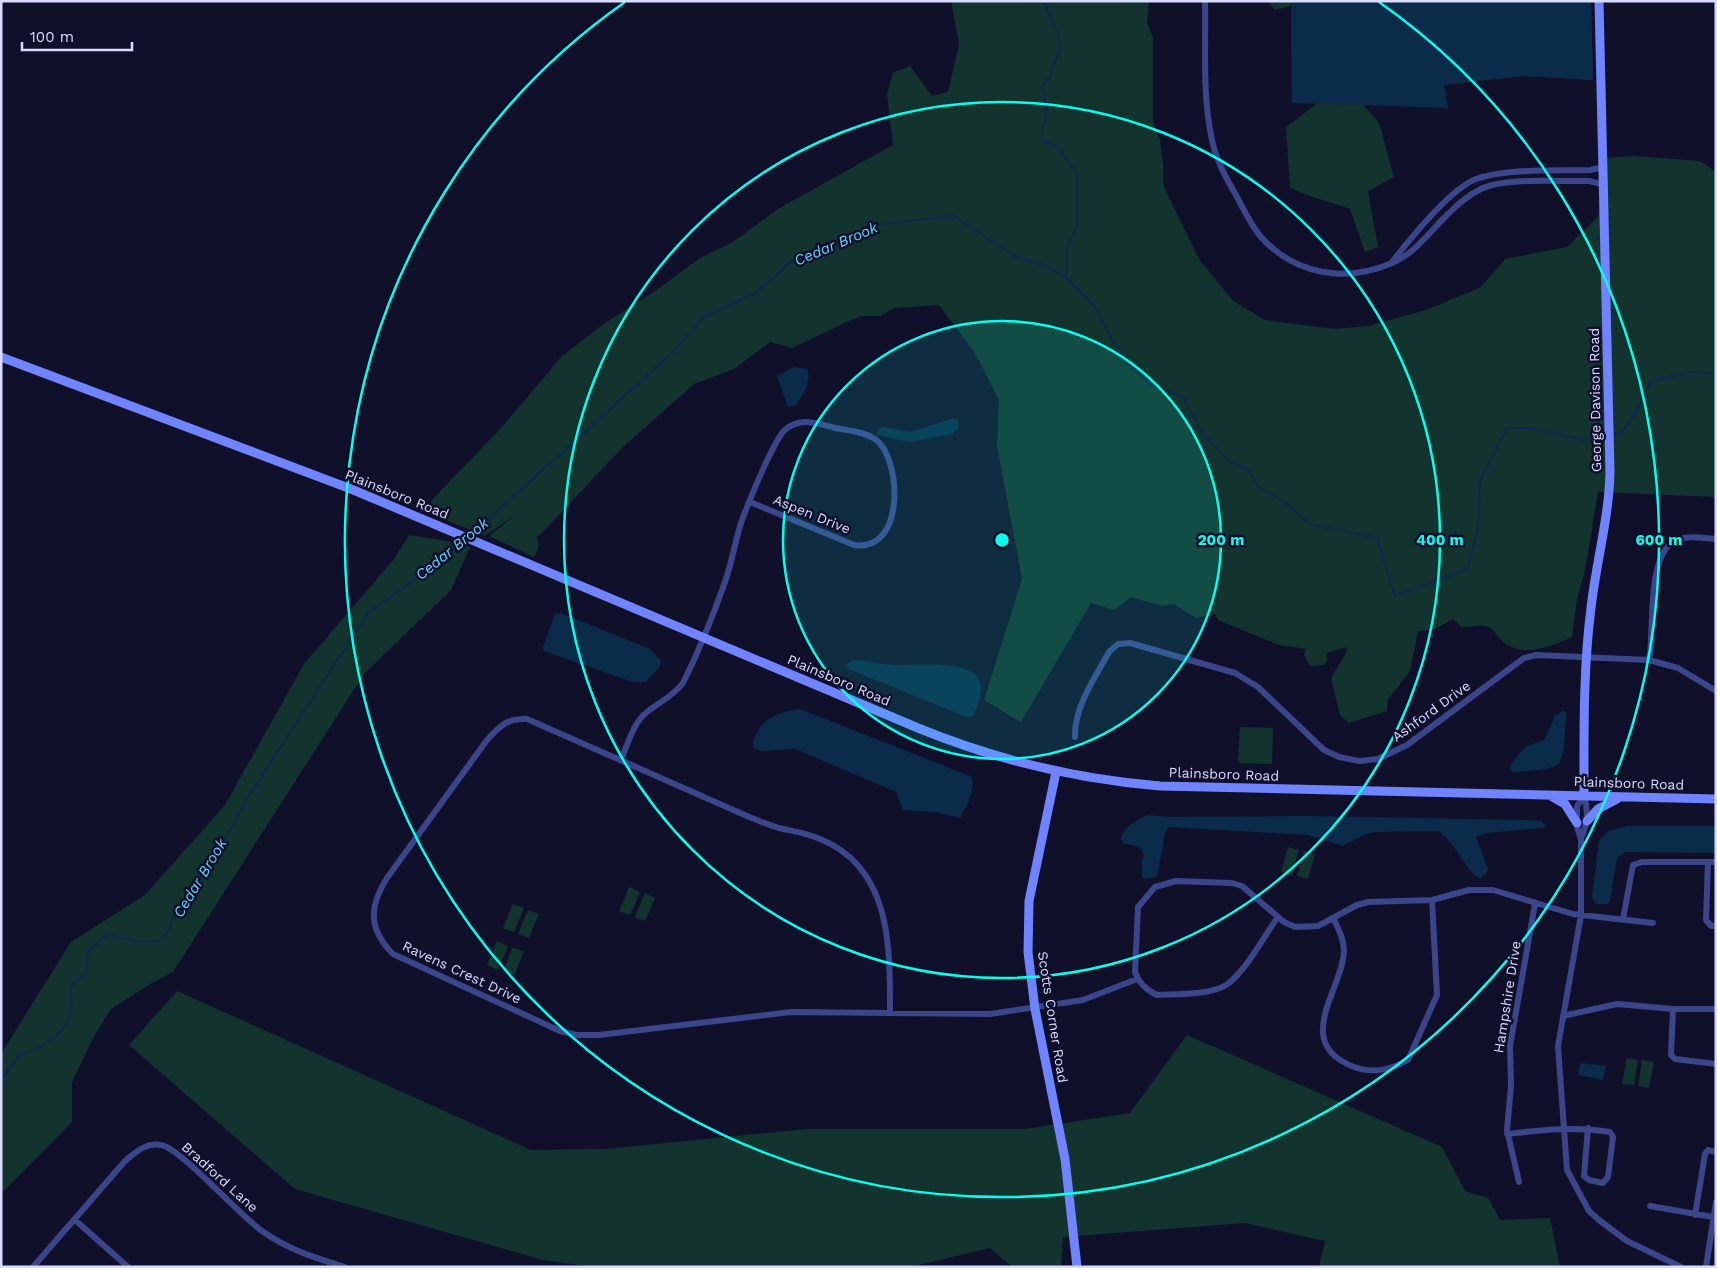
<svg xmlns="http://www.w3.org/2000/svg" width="1717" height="1268" font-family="'Work Sans',sans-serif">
	<rect width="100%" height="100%" fill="#10102a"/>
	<path fill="#13342e" d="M951,1H1149L1147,23L1153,37V122L1160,140L1163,165V185L1199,259L1233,301L1265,320L1334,329L1369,326L1429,309L1481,287L1505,259L1567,247L1598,217L1606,158L1633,156L1700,161L1716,172V497L1598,492L1585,571L1577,599L1572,637C1552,646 1522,659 1502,641C1496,636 1494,627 1485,626C1478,625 1469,627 1462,627L1453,619L1433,630L1418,631L1410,671L1387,701V711L1349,723L1340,715L1331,678L1347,651V647L1326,653L1327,661L1324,665L1310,666L1304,655L1306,649L1279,645L1220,621L1214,614L1196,618L1174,604L1162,606L1131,597L1114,610L1091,603L1021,722L984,700L1022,579L997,446L999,400L975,353L939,305L895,308L880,316H860L792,348L770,342L734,369L694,384L622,448L537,538L539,546L534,557L489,536L518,513L485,536L426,512L432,500L501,428L562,356L605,323L654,292L700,258L733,242L778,209L893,145L887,94L893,73L910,66L932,96L948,92L959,44Z
		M1267,1H1591L1593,80L1522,76L1444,85L1448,108L1362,103L1379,123L1394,177L1368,191L1378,247L1365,252L1350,209C1329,201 1309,198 1290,187L1286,127L1318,103H1292L1291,6L1275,10Z
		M409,535L458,543L470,547L451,590L364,674L173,972L152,983L111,1009L93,1038L72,1082V1122L1,1194V1054L71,942L145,895L225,805L304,664L394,559Z
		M1240,727L1273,728L1272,764L1238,763Z
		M1288,847L1299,850L1292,875L1281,872Z
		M1304,851L1315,854L1308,879L1297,876Z
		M629,887L640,892L630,915L619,911Z
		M645,893L655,898L645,921L635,917Z
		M513,904L524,908L514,932L503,928Z
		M528,910L539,914L529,938L518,934Z
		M497,941L508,946L498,970L487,965Z
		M513,947L524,952L514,976L503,971Z
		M177,991L531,1150L606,1149L807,1129H1025L1130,1113L1187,1035L1442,1147L1465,1191L1488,1198L1500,1220L1550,1218L1560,1267H1319L1325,1241L1245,1223L1063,1237L1061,1267H1012L990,1248L910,1267H592L543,1260L295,1189L129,1045Z
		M1627,1058L1638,1060L1634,1085L1622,1084Z
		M1642,1060L1654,1062L1649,1088L1638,1086Z"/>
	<path fill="#0a2b49" d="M1291,1H1591L1593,80L1522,76L1444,85L1448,108L1292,103Z
		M794,367L807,369C812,382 803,395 795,406L788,407L777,376Z
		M954,418L958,420L959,427L952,434L909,442L877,435V430L882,427L910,432Z
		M561,613L650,649L661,661L659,668L646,682H632L544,651L543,647L555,614Z
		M854,660C867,661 880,664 893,665C914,666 965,659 978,678C985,688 978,707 973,716L967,717L846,668L848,663Z
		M800,709L970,776C978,786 966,808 960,818L936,812L903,810L896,792L795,749L761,751L753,748C754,722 777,711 800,709Z
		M1562,711L1566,712V716C1562,770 1569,768 1513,772L1510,770L1511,764L1525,747L1544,740L1555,716Z
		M1147,815L1170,817L1308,816L1528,820L1541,821L1547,826L1544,828L1486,833L1476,837L1488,869L1486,874L1481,878C1467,877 1455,838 1437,831L1377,832L1366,834L1343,846L1308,835L1169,827L1165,833L1157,877L1146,879L1142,877V862L1144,855C1141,845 1133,845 1124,844L1121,839C1123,827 1137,820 1147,815Z
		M1628,826H1716V853L1625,852L1618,857L1616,863L1610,901L1607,904H1596L1592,898L1599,841L1608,831Z
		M1580,1063L1606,1066L1603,1080L1578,1075Z"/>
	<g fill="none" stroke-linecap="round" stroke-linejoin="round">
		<path stroke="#0a2b49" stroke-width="2.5" d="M1044,1L1061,44L1050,77L1042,85L1047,110L1041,140L1059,148L1077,174V225L1067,250L1066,277L1093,304L1123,359L1150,384L1183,397L1203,434L1230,462L1247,469L1259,487L1283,501L1310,524L1377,538L1395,596L1467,569L1478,529L1480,480L1507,428H1530L1585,440L1623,432L1639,406L1651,381L1691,372L1716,373
			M1,1081L20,1053C37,1055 65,1032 70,1015C73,1007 70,995 70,987L86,973L87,953L107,935L140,942L163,940L175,916L213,860L250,794L368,613L438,563L482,525L672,353L704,317L756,293L792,261L880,224L954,216L1016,257L1043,265L1066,277"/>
		<path stroke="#3b458a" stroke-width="6" d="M1205,1C1206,47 1202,95 1212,140C1216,160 1226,178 1236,195C1244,210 1251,225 1261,237C1295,275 1346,283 1392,263C1416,253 1429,232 1448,214C1457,205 1468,195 1481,189C1505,177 1561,182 1589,181L1602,184
			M1392,262C1410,239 1450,189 1476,179C1506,168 1558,171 1590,170L1604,167
			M1649,660C1655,631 1645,553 1677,540C1689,535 1704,538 1716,539
			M1075,737C1074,707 1095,678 1109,652L1118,644L1130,643L1235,673L1258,687L1324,750L1339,757L1359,761L1378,759L1407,745L1524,658L1536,655L1649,660L1678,668L1716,691
			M621,760C628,744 633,723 647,712C660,702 673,696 683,683C699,651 713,616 725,582C732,562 735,542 741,523C749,501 769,452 782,433C786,428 791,425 798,423C810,420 823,425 835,428C848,430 864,432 875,439C901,456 907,553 854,545L750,502
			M1584,796L1577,806V827L1581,839V915L1558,1046L1567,1170L1589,1211L1599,1220L1627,1241L1681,1267
			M1581,839C1587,824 1589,812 1584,796
			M1716,862H1708L1706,920L1711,926H1716
			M1278,917C1264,936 1245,973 1226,985C1211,995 1175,994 1157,995C1146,990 1139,983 1135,972L1138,907L1155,887L1176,881L1232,883L1242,886L1284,922L1295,927L1318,926L1357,905L1368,902L1432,900L1469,890H1493L1573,914L1653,923
			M1333,918C1338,928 1344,939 1344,951C1343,989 1291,1043 1354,1067C1373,1074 1390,1070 1408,1060L1437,995L1432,900
			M1623,919L1633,865L1642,862H1708
			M1716,1009H1673L1671,1055L1675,1059L1716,1064
			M890,1013C890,948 892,868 820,839C807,833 792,831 779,828C768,825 757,820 747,816L527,719C507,718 500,726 487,740L387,878C369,906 368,929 393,954L560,1031L576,1035H599L791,1012L990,1014L1083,1000L1137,979
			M1563,1016L1617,1004L1673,1009
			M1507,1134C1542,1130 1574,1126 1610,1132L1613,1137L1608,1177L1603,1183L1589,1180L1584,1176L1588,1128
			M1519,1182L1507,1130L1511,1086L1510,1046L1535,904
			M1650,1206L1713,1217
			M1695,1215L1705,1154L1708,1150L1716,1152
			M75,1220L128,1267
			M33,1267L125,1161C136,1152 146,1142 161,1145C179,1147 240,1216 262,1231C287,1249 315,1258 345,1267
			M1706,1267L1716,1202"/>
		<path stroke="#7084ff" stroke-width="9" d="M1,357L351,489L918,728C996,760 1075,779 1160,786L1716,799
			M1056,772L1029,901L1028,952L1035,1009L1065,1159L1077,1267
			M1551,796L1565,804L1577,823
			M1584,796C1584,733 1583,670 1591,608C1596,563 1609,518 1610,472L1599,1
			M1587,821L1598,809L1617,799"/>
	</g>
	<circle cx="1002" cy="540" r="219" fill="#05ffef" fill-opacity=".12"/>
	<g fill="none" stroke="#05ffef" stroke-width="2.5">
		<circle cx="1002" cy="540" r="219"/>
		<circle cx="1002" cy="540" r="438"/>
		<path d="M1379 2A657 657 0 1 1 625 2"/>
	</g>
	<g text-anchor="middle" stroke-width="5" stroke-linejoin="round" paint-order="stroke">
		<g font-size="14" fill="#d9dbff" stroke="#10102a">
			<text transform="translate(1595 400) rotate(-91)" y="5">George Davison Road</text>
			<text transform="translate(397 494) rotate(22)" y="5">Plainsboro Road</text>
			<text transform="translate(812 514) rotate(22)" y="5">Aspen Drive</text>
			<text transform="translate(839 680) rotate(23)" y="5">Plainsboro Road</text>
			<text transform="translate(1431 711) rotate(-36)" y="5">Ashford Drive</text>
			<text transform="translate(1224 774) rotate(2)" y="5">Plainsboro Road</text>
			<text transform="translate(1629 783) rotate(2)" y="5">Plainsboro Road</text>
			<text transform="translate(462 972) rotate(25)" y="5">Ravens Crest Drive</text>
			<text transform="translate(1507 997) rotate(-81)" y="5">Hampshire Drive</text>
			<text transform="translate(1053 1017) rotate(81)" y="5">Scotts Corner Road</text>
			<text transform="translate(220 1177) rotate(42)" y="5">Bradford Lane</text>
		</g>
		<g font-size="15" font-style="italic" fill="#67d2ff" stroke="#10102a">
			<text transform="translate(836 244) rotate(-23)" y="5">Cedar Brook</text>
			<text transform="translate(452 549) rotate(-39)" y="5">Cedar Brook</text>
			<text transform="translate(200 878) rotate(-59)" y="5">Cedar Brook</text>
		</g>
	</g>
	<circle cx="1002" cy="540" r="8" fill="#05ffef" stroke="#10102a" stroke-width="2.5"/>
	<g font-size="15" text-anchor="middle" font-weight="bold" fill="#05ffef" stroke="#10102a" stroke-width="5" stroke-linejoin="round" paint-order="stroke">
		<text x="1221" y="545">200 m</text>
		<text x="1440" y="545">400 m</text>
		<text x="1659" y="545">600 m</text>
	</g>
	<rect width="1717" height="1268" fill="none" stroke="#d9dbff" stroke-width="5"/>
	<path d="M22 42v8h110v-8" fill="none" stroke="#d9dbff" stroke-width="2.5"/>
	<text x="30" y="42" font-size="15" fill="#d9dbff" stroke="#10102a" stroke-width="4" paint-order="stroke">100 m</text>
</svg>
